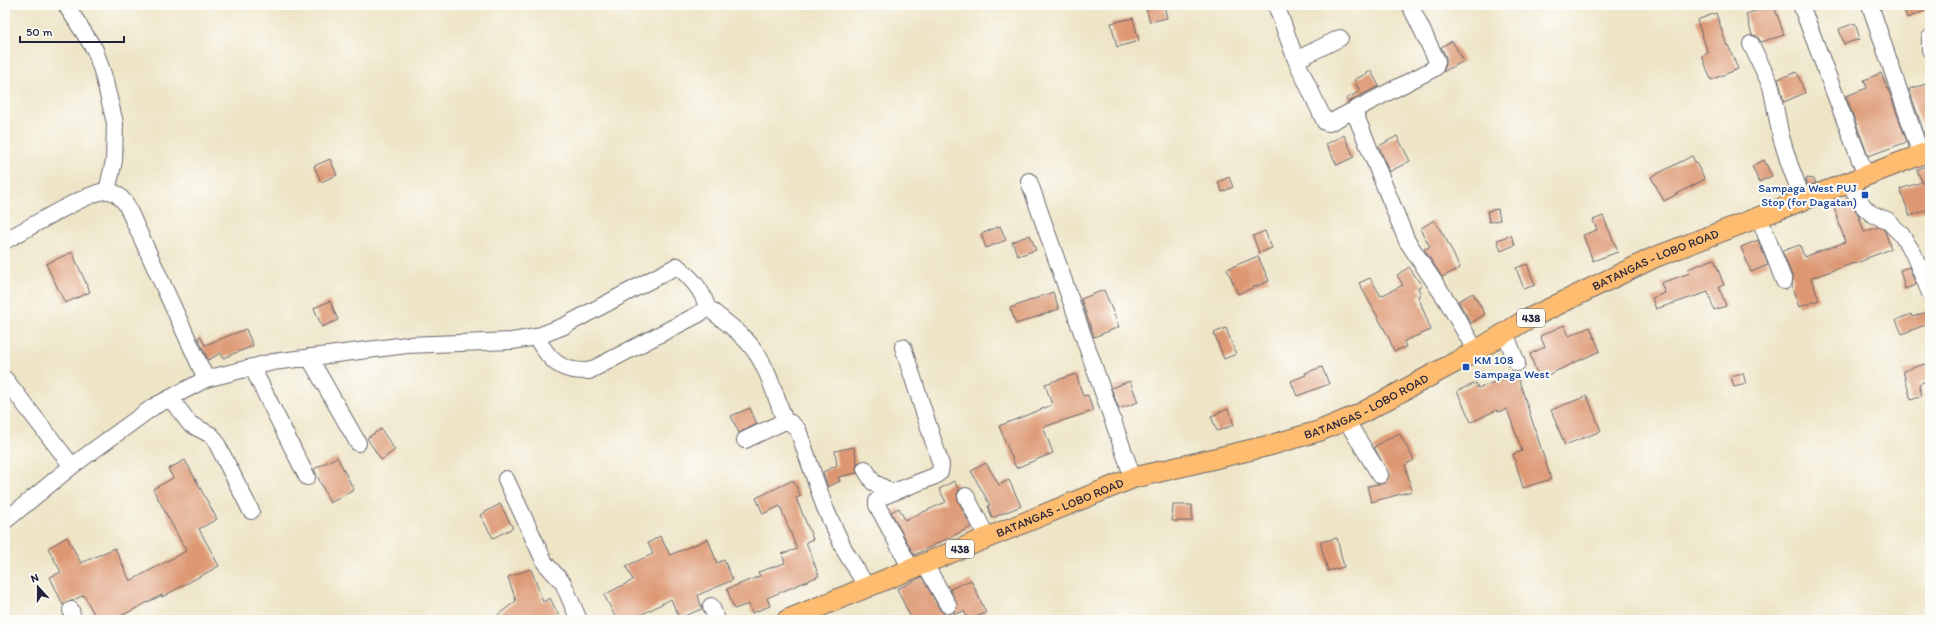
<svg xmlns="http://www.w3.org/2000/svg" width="1935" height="625" font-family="Itim,sans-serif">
	<rect width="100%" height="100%" fill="#fdfcf7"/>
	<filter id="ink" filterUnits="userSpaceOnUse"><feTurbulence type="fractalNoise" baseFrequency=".025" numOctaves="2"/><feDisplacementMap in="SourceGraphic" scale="8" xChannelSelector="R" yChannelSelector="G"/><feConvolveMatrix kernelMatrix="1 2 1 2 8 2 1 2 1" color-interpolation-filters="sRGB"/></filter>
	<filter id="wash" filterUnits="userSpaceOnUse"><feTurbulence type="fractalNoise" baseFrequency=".012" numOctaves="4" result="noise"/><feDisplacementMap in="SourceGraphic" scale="16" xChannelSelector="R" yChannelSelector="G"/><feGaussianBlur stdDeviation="0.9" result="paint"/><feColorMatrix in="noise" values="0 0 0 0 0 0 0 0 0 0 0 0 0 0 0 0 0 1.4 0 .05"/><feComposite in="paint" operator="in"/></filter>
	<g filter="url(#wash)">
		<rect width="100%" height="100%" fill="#eee5c7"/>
		<g id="blocks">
			<path fill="#dd9873" d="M1145,5H1164L1167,18L1150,22Z
				M1774,5L1784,35L1761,42L1757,36L1752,35L1746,14Z
				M1902,5H1930V9L1907,18Z
				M1716,13L1727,46L1728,45L1738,69L1711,80L1702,56L1708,53L1697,20Z
				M1133,18L1139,41L1117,47L1111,23Z
				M1855,23L1860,39L1844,44L1839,29Z
				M1452,41L1464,61L1443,72L1446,64V57L1441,47Z
				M1371,71L1379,86L1348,102L1346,99L1360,91L1354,80Z
				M1797,72L1805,93L1784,102L1778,79Z
				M1881,73L1891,97L1907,142L1868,156L1846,96L1867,88L1864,80Z
				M1930,83V138L1926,139L1909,89Z
				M1344,135L1354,157L1337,165L1326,144Z
				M1397,136L1410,161L1389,172L1379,146Z
				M1692,156L1705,179L1664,201L1651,177Z
				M330,159L337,175L321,182L314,166Z
				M1764,160L1772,176L1759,182L1752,166Z
				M1930,164V209L1910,216L1900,189L1922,182L1917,170Z
				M1229,177L1233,187L1222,192L1218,182Z
				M1807,178L1814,179L1816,183L1808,186L1806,180Z
				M1848,199L1858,214L1864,232L1878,227L1882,228L1885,231L1891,249L1867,258V259L1854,264V263L1811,278L1819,300L1799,307L1792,287L1793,278L1782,251L1800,245L1804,257L1845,242L1833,204Z
				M1498,209L1500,220L1489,222L1487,211Z
				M1603,216L1618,252L1593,261L1583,235L1597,230L1593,220Z
				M1434,220L1446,239L1460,268L1442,277L1424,249L1430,247L1420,229Z
				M1000,226L1006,240L986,248L981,234Z
				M1265,231L1272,248L1259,253L1253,236Z
				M1030,235L1036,250L1018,256L1012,242Z
				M1511,235L1515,245L1501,251L1497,240Z
				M1758,240L1768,265L1751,272L1741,247Z
				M72,252L90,292L65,303L46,264Z
				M1258,256L1269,281L1238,294L1227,269Z
				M1714,259L1724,285L1719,287L1726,306L1714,310L1708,292L1656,309L1652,298L1665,293L1661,283L1690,273L1688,269Z
				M1527,264L1535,285L1524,289L1516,268Z
				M1409,267L1422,286L1418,288L1421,294L1418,296L1431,330L1404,341L1406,347L1394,351L1388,336L1359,283L1370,278L1381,296L1403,285L1397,275Z
				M1909,267L1916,285L1905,289L1900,270Z
				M1104,290L1119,327L1094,337L1081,299Z
				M1053,292L1059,309L1016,324L1010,308Z
				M1473,293L1485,314L1471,323L1458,301Z
				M330,301L338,320L322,327L314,308Z
				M1930,311V323L1902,334L1896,320L1911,314L1912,317Z
				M1564,325L1569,336L1590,327L1600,351L1539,379L1530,354L1545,347L1540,336Z
				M1226,328L1236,354L1224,359L1214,333Z
				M246,329L253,346L223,358L221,353L208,360L198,338L200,336L205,345Z
				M1925,364L1930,379L1919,384L1922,396L1911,400L1903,371Z
				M1322,367L1329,384L1297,396L1291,381L1306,375L1305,373Z
				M1743,373L1746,384L1734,387L1731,376Z
				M1076,374L1083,396L1088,395L1093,411L1043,427L1053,453L1016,468L999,426L1052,405L1045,384Z
				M1517,374L1551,479L1523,488L1513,454L1522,451L1507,409L1498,412L1497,410L1471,422L1457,391L1476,383L1478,388Z
				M1130,381L1138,402L1119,409L1111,388Z
				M1587,396L1601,431L1565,445L1551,410Z
				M750,408L757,424L739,433L731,416Z
				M1228,409L1234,425L1217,431L1211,416Z
				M381,429L395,450L381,460L367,438Z
				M1399,433L1414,460L1405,465L1412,491L1371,502L1367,486L1385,483L1389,475L1374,447Z
				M854,447L857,464L856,469L857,473L838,477L840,481L828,487L823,472L837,465L835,451Z
				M337,457L354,490L330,503L314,469Z
				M185,460L217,519L199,529L219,566L162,597V595L113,620H97L84,595L63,605L50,577L61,572L48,548L67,537L81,563L115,548L130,581L186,551L153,489L173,478L168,469Z
				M986,463L999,485L1009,480L1021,506L992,518L988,506L990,505L971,471Z
				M793,480L801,496L796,498L813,539L806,542L819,576L767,598L770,606L752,613L749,604L734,609L727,589L760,576L758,572L785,563L782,554L797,549L780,506L763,514L756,498Z
				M954,481L959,490L957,495L958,500L971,527L914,555L891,512L899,508L905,520L946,502L939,489Z
				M500,504L513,528L493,538L480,515Z
				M1173,505H1192V521H1172Z
				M660,536L670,555L708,539L717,563L724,560L733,580L698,595L702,609L679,618L671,599L641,615L642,617L636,620H617L604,595L633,580L626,566L653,554L648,543Z
				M1337,538L1344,567L1328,571L1320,542Z
				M531,569L543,602L550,598L559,616L553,620H491L516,601L508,577Z
				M922,577L940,610L944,613L951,614L941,620H912L897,589Z
				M971,580L986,613L968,620L964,611L954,615V612L957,605L950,589Z"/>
		</g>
	</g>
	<g filter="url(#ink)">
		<use href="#blocks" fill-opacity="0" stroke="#69666c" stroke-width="1"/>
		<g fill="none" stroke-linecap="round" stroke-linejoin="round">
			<g stroke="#69666c" stroke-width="18">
				<path id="minor" d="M66,5L95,50L103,74L115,123L114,161L107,191
					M1276,5L1296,60L1325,122L1329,123L1435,68L1437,61L1410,5
					M1801,5L1866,176
					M1870,5L1921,155
					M1930,38V50
					M1751,44L1771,86L1781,137L1789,163L1803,200
					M1296,60L1340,38
					M1354,111L1407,241L1447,301L1476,351
					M1029,181L1133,478
					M1849,183L1864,207L1872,214L1887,220L1901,234L1913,253L1930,293
					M1759,217L1784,281
					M5,241C23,231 91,190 107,191C116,191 121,198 126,204L206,379
					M707,307C724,321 742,333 755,351C769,371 776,398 785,421
					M1505,333L1517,363
					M903,347L941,465L940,472L935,476L881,497L877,501V505L911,569
					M309,357L358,443
					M252,367L307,477
					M5,379L72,466
					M170,398L190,424L211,435L215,440L251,511
					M1346,420L1380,475
					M745,440L785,421L791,423L798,430L825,508L845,551L867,587
					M865,469L873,482L886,489L889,494
					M506,479L545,563L563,583L579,620
					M966,496L987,537
					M5,521L72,466L153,407L206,379L273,362L407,345L512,341L536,337L564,326L677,266C691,278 702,289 707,307L699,314L589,371C560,372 550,361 536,337
					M925,564L948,605
					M711,606L717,620
					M71,610L73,620"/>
			</g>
			<g stroke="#69666c" stroke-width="22">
				<g id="major">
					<path id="s1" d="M787,620L1133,478L1271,445L1319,431L1358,415L1476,351L1524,321L1653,258L1930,151"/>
				</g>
			</g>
			<use href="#minor" stroke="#fff" stroke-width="16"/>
			<use href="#major" stroke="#fdbc6f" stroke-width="20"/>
		</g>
	</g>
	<g fill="#1a4fb4" stroke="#fdfcf7" stroke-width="1.5">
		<rect x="1861" y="191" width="8" height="8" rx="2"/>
		<rect x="1462" y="363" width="8" height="8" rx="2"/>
	</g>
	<g text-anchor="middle" stroke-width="4" stroke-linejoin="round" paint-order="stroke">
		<g fill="#fdfcf7" stroke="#646373" stroke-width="1">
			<rect x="1517" y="309" width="28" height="18" rx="3"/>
			<rect x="946" y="540" width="28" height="18" rx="3"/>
		</g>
		<g font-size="11" font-weight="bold" fill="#22223b">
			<text x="1531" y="322">438</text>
			<text x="960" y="553">438</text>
		</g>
		<g font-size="12" fill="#164399" stroke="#fdfcf7" text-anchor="end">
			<text x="1857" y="192">Sampaga West PUJ<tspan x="1857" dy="14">Stop (for Dagatan)</tspan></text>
			<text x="1474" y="364" text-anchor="start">KM 108<tspan x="1474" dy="14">Sampaga West</tspan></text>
		</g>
		<g font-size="12" fill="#22223b" stroke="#fdfcf7">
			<text dy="4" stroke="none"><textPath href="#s1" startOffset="944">BATANGAS - LOBO ROAD</textPath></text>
			<text dy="4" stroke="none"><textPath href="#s1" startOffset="619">BATANGAS - LOBO ROAD</textPath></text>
			<text dy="4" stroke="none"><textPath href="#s1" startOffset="295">BATANGAS - LOBO ROAD</textPath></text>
		</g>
	</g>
	<rect width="1935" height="625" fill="none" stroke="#fdfcf7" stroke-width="20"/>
	<g transform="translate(38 587) rotate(339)" stroke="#fdfcf7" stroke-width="3" paint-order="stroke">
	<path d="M0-3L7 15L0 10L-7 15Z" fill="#22223b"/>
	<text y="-6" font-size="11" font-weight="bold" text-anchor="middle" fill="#22223b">N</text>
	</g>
	<path d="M20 36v6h104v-6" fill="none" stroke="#22223b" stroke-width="2"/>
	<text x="26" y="36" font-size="12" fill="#22223b" stroke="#fdfcf7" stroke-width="3" paint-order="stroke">50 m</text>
</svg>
